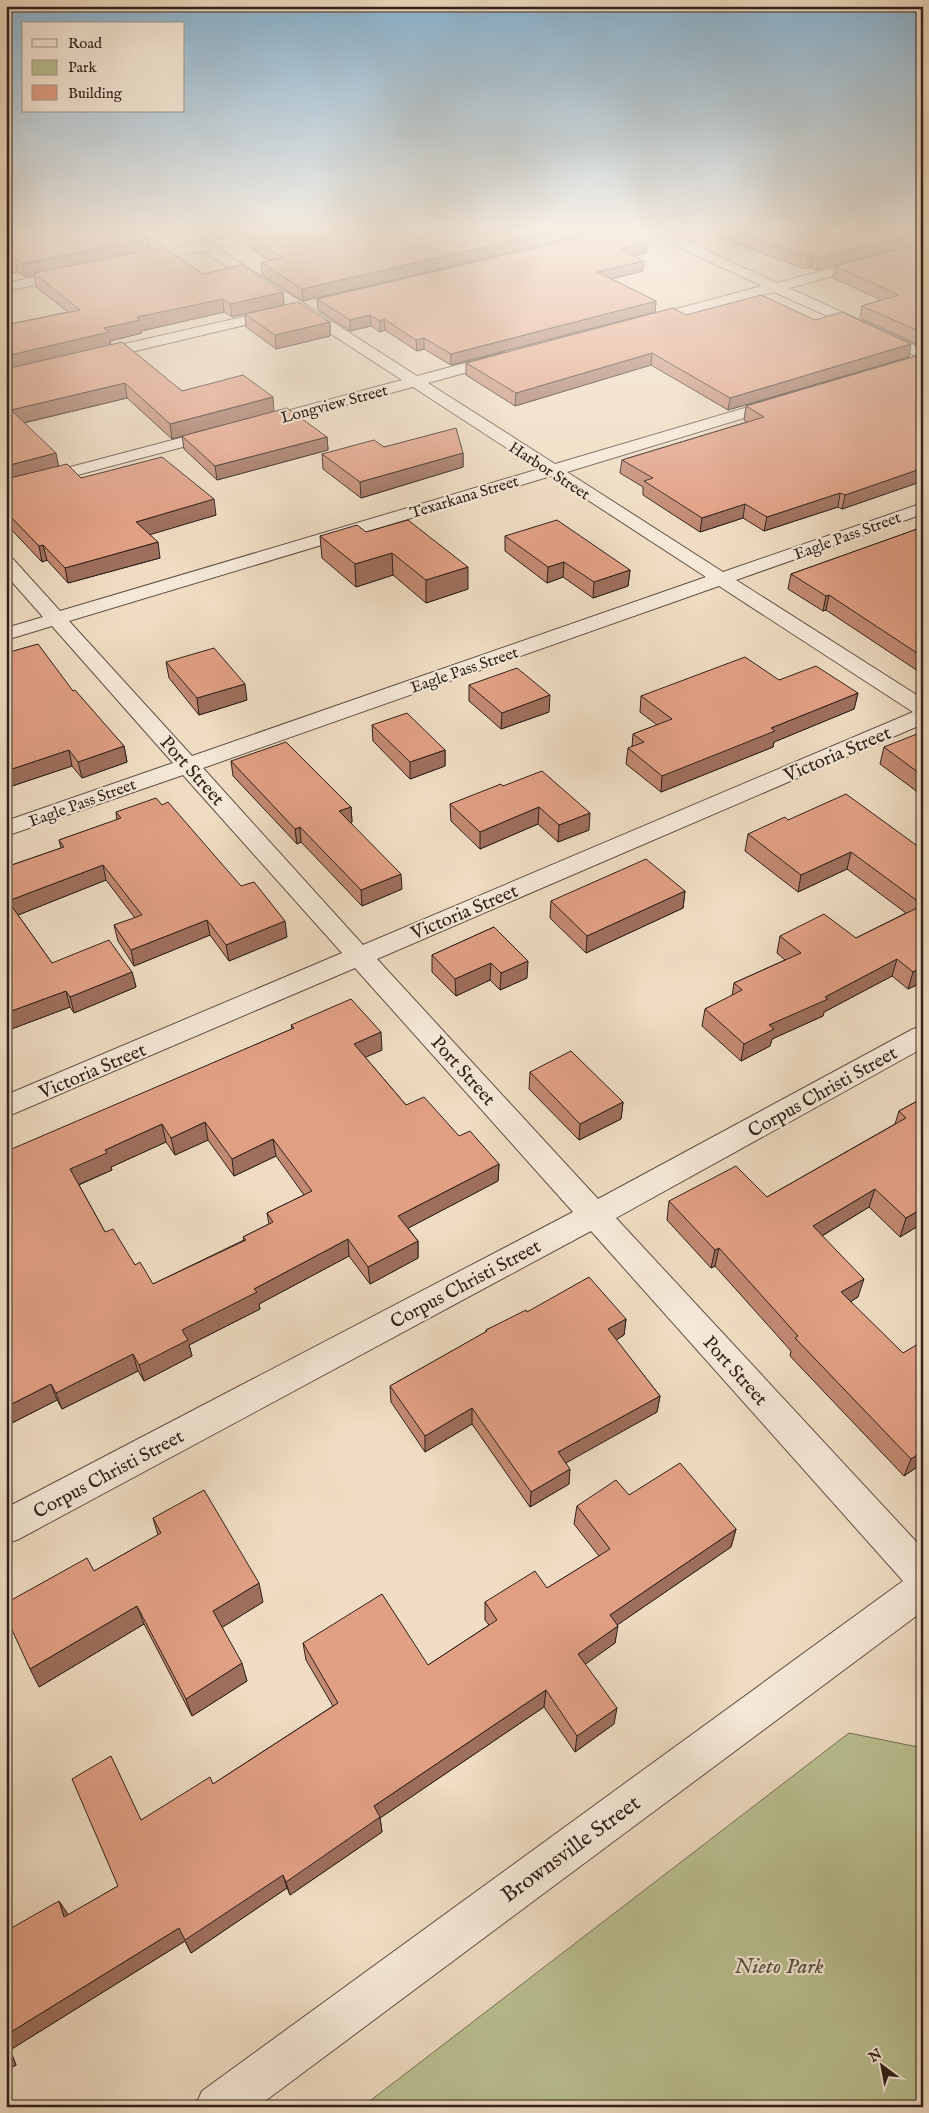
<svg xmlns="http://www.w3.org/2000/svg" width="929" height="2113" font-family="'IM FELL English',serif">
	<rect width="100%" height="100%" fill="#efdcc2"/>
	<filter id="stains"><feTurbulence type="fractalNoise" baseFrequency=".004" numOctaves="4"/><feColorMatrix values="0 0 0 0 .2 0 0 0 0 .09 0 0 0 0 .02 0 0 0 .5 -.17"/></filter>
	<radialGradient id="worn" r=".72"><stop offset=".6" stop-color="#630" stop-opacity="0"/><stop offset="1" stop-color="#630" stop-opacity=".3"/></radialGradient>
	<path fill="#bac092" stroke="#757056" d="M849,1733L923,1748V2107H362Z"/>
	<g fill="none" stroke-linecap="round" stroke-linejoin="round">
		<g stroke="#605045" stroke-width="2">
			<path id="street" d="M171,228H186L207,242L272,228H297L291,232L217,248L417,376L503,353L508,355L511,358L508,361L428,383L555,464L775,399H787L789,402L787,405L567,472L723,572L923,503V514L736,580L923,699V724L377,959L598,1199L913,1029L923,1026V1048L616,1218L923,1549V1611L257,2107H195L202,2091L903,1581L591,1231L19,1539L6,1544V1508L573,1212L355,968L6,1117V1095L342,953L183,775L6,836V821L173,763L52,626L6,640V628L43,617L6,575V557L13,559L60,611L539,469L413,387L259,428L253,426L251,423L253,420L402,380L203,251L135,265L130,264L128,261L130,258L194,245ZM551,476L706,577L192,756L69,621ZM719,586L913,712L363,945L203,768Z
				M625,228H658L777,283L923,244V252L789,288L923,349V359L774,292L644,326L639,325L637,322L639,319L762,286L644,231L587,245L580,241L582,238Z
				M71,270L76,271L78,274L76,277L6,291V283Z
				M282,308L287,309L289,312L287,315L93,361L88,359L85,356L88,353L93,351Z
				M218,428L224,430L226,433L224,436L6,494V484Z"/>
		</g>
		<use href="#street" fill="#f5e8d7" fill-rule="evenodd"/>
	</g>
	<path fill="#c28972" stroke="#30211b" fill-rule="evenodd" d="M6,228L151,249L203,274L283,292L284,305L330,322V336L276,349L246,327L245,314L232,317L224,312L141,331L142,333L110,341L111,345L182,391L274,412L327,437L328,450L217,480L184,449L182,436L172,439L127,398L24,423L58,466L81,478L216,515L149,534L160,558L68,583L47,560L42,562L6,524V325L68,312L36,287L34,275L25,277L18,272Z
		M616,228L303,301L262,275L261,262L270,261L248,246L247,234Z
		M692,228H923V347L860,318L862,306L881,300L833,278L835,266L917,244L816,270L811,267L806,269Z
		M620,231L647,243L646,253L634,256L643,271L612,279L656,301L655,312L451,365L424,349L417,351L385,330L380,332L371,326L350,331L318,310L317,299Z
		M686,315L815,320L909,357L728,410L651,365L515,406L466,375V363Z
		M923,354V481L842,509L838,507L764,531L743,518L700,532L643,495V487L620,473L622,460L747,422L744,420L746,406Z
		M384,447L463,453V467L361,498L323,469L322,454Z
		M923,527V673H921L826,610L823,611L788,589L791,574Z
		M366,532L468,589L426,603L393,575L356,587L322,558L320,536Z
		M505,536L630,570L628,586L593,598L563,577L547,583L505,551Z
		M6,653L73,691L124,746L127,762L82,778L72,766L6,788Z
		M166,662L247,700L199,715L169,678Z
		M779,680L858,693L854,709L774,742L773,747L661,792L626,764L628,748L632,747L633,734L657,725L640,712L641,696Z
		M469,685L549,712L501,729L469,701Z
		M372,725L445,750V766L410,779L373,741Z
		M923,738V796L880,764L884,747Z
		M231,761L351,807L352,822H350L402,889L362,906L301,842L297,844L233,776Z
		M503,786L589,830L558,842L538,824L480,849L451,821L450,804Z
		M116,812L241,886L287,937L229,961L210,935L134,966L118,941L114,925L135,918L106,880L18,915L52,963L132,972L136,987L74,1013L70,1007L6,1031V867L61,848L59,840L117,820Z
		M788,820L923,850V982L908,989L892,976L824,1012L823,1016L772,1039L770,1046L741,1061L702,1026L705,1009L732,996L734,983L785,960L777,953L780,936L856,938L906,913L847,869L798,892L745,851L748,834Z
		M685,891L683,908L586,953L550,918L551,901Z
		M494,927L527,978L500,990L490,980L456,996L432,972V955Z
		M291,1025L382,1050L365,1057L406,1105L459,1136L499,1164L498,1181L408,1228L418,1241V1258L370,1284L349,1256L259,1304L260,1309L189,1345L192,1356L144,1381L138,1371L62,1409L57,1400L6,1426V1153L292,1029ZM208,1140L234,1176L276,1156L304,1195L267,1213L269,1224L243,1237L244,1240L153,1284L105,1232L79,1185L112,1170L111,1167L166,1142L175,1155Z
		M530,1072L623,1102L621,1119L579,1140L529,1089Z
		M923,1098V1223L900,1237L869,1207L822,1236L858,1297L851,1301L923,1463L904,1476L790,1356L791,1351L715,1266L711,1268L667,1220L669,1201L767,1197L895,1124L899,1111Z
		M527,1312L626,1319L624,1335L616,1340L660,1396L657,1412L566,1462L569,1484L530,1507L472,1424L425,1452L391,1402L390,1386L486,1332V1330Z
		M629,1495L736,1529L731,1547L617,1625L615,1643L585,1664L614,1724L575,1752L544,1707L380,1818L382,1832L290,1895L287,1888L191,1953L185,1941L10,2050L16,2065L6,2071V1931L68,1914V1915L118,1886L141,1820L213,1784L333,1706L306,1660L303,1643L428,1665L489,1625L485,1620V1602L547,1588L599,1556L574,1524L577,1506Z
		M153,1518L263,1602L222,1627L247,1681L192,1716L144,1624L39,1687L94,1571L158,1535Z"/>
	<path fill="#9e6f5c" stroke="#30211b" d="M566,228H616L303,301L302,289Z
		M923,232V243L816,270L818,258Z
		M149,238L151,251L34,273V275L25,277L22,264Z
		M647,243L646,253L619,259L620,249Z
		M813,255L811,267L806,269L808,257Z
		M16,259L18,272L6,274V261Z
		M644,261L643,271L597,282V272Z
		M283,292L284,305L232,317L230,304Z
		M223,299L224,312L141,331L142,333L110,341L111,346L6,370V356L137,317Z
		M656,301L655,312L451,365V354Z
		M370,315L371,326L350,331V320Z
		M384,319L385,330L380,332V321Z
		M330,322V336L276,349L275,335Z
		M424,338V349L417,351L416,340Z
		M911,344L909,357L728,410L730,398Z
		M652,353L651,365L515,406L516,393Z
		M125,383L127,398L14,425L11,410Z
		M273,397L274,412L172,439L170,424Z
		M327,437L328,450L217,480L215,466Z
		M56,453L59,468L6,482V466Z
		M463,453V467L361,498L360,482Z
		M923,468V481L842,509L845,495Z
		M840,493L838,507L764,531L767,517Z
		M214,499L216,515L139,538L136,522Z
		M745,504L743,518L700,532L702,518Z
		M158,542L160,558L68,583L65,568Z
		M43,545L47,560L42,562L39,546Z
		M392,553L393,575L356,587L355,564Z
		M564,562L563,577L547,583L548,567Z
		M468,567V589L426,603V580Z
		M630,570L628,586L593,598L594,582Z
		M829,595L826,610L823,611L826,596Z
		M245,684L247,700L199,715L197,698Z
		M858,693L854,709L774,742L773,747L661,792L662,776L771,728Z
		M550,695L549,712L501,729L502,713Z
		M124,746L127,762L82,778L78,762Z
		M69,750L72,766L6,788V771Z
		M445,750V766L410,779V762Z
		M351,807L352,822L341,826L339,811Z
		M539,807L538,824L480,849V832Z
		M590,813L589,830L558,842L559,825Z
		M300,827L301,842L297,844L295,829Z
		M851,852L847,869L798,892L801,875Z
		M103,865L106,880L13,917L8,901Z
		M401,874L402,889L362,906L361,890Z
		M685,891L683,908L586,953L587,936Z
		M207,920L210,935L134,966L131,950Z
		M285,921L287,937L229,961L226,945Z
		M897,959L892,976L824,1012L823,1016L772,1039L770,1046L741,1061L744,1044L769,1025L825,997Z
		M528,961L527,978L500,990L501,973Z
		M491,963L490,980L456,996L455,979Z
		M923,967V982L908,989L913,972Z
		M132,972L136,987L74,1013L70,997Z
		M66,991L70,1007L6,1031V1013Z
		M381,1032L382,1050L355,1062L354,1044Z
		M623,1102L621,1119L579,1140L580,1124Z
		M205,1122L208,1140L175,1155L171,1138Z
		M162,1124L166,1142L111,1167L112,1170L75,1186L70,1169L105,1150Z
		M273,1139L276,1156L234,1176L232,1159Z
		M499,1164L498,1181L399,1233L398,1216Z
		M875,1189L869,1207L808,1244L813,1226Z
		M923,1208V1223L900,1237L906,1218Z
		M348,1239L349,1256L259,1304L260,1309L189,1345L192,1356L144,1381L139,1365L182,1330L254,1289Z
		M418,1241V1258L370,1284L368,1267Z
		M719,1248L715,1266L711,1268L715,1250Z
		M864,1279L858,1297L836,1310L841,1292Z
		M626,1319L624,1335L606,1346L608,1329Z
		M133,1354L138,1371L62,1409L56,1393Z
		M51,1384L57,1400L6,1426V1407Z
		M660,1396L657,1412L557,1468L558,1452Z
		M472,1408V1424L425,1452V1436Z
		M923,1451V1463L904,1476L911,1459Z
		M570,1469L569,1484L530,1507L531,1492Z
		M736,1529L731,1547L607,1632L610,1615Z
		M259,1583L263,1602L218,1630L213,1611Z
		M137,1606L144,1624L39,1687L30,1669Z
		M618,1626L615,1643L576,1671L578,1654Z
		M242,1663L247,1681L192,1716L186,1699Z
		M546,1690L544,1707L380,1818L382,1832L290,1895L286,1882L374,1806Z
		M617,1708L614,1724L575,1752L577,1736Z
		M283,1875L287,1888L191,1953L185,1941L10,2050L16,2065L6,2071V2035L179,1928Z
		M59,1901L68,1914L73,1930L64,1917Z"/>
	<path fill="#e19f84" stroke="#30211b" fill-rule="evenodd" d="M6,228H135L149,238L22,264L16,259L6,261Z
		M277,228H566L302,289L261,262L283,258L247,234Z
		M620,228V230L647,243L620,249L644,261L597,272L656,301L451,354L424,338L416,340L384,319L380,321L370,315L350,320L317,299Z
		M726,228H923V232L818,258L813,255L808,257Z
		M923,243V333L862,306L899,295L835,266Z
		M163,247L203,274L242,265L283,292L230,304L223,299L137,317L140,320L104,328L109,332L6,356V325L80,310L34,273Z
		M761,295L815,320L842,312L911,344L730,398L652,353L516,393L466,363L673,308L686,315Z
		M298,302L330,322L275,335L245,314Z
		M122,342L182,391L243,375L273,397L170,424L125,383L11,410L56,453L6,466V369Z
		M923,354V468L845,495L840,493L767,517L745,504L702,518L644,481L653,478L622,460L764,417L746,406Z
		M287,408L327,437L215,466L182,436Z
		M456,428L463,453L360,482L322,454L374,440L384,447Z
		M162,457L214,499L136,522L158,542L65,568L43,545L39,546L6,512V479L67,464L81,478Z
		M408,520L468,567L426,580L392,553L355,564L320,536L357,525L366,532Z
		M557,520L630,570L594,582L564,562L548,567L505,536Z
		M923,527V657L829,595L826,596L791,574Z
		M38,644L73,691L75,690L124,746L78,762L69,750L6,771V653Z
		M214,648L245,684L197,698L166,662Z
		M745,657L779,680L816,666L858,693L771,728L775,731L662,776L628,748L644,742L633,734L672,719L641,696Z
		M517,668L550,695L502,713L469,685Z
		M407,713L445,750L410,762L372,725Z
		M917,734L923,738V776L884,747Z
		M286,742L351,807L339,811L401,874L361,890L300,827L295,829L231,761Z
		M542,771L590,813L559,825L539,807L480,832L450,804L501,784L503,786Z
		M846,794L923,850V967L913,972L897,959L825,997L828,999L769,1025L774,1029L744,1044L705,1009L742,990L734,983L801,953L780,936L824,914L856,938L923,905L851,852L801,875L748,834L785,817L788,820Z
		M156,798L162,805L168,802L241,886L254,882L285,921L226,945L207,920L131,950L114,925L142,915L103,865L8,901L52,963L109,940L132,972L70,997L66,991L6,1013V867L64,847L59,840L121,818L116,812Z
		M646,859L685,891L587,936L551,901Z
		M494,927L528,961L501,973L491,963L455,979L432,955Z
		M351,999L381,1032L354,1044L406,1105L424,1097L459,1136L470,1131L499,1164L398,1216L418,1241L368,1267L348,1239L254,1289L257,1292L182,1330L188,1340L139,1365L133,1354L56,1393L51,1384L6,1407V1351H8L6,1347V1153L8,1152L7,1151L294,1028L291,1025ZM205,1122L232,1159L273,1139L312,1191L267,1213L273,1222L243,1237L246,1240L153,1284L140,1262L135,1265L113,1229L105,1232L70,1169L107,1153L105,1150L162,1124L171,1138Z
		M571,1051L623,1102L580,1124L530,1072Z
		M923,1098V1208L906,1218L875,1189L813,1226L864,1279L841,1292L903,1353L923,1341V1451L911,1459L795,1338L798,1336L719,1248L715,1250L669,1201L736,1166L767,1197L906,1118L899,1111Z
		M589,1277L626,1319L608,1329L660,1396L558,1452L570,1469L531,1492L472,1408L425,1436L390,1386L487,1331L486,1330L526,1310L527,1312Z
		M680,1463L736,1529L610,1615L618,1626L578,1654L617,1708L577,1736L546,1690L374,1806L380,1817L286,1882L283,1875L185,1940L179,1928L6,2035V1931L59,1901L64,1917L118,1886L72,1779L111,1756L141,1820L210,1777L213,1784L338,1703L303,1643L382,1594L428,1665L497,1620L485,1602L535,1571L547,1588L610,1549L577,1506L616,1480L629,1495Z
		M204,1490L259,1583L213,1611L242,1663L186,1699L137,1606L30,1669L6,1617V1603L87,1558L94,1571L161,1533L153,1518Z"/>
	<linearGradient id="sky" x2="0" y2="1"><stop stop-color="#89b6d5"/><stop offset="0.44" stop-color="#f8efe4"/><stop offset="1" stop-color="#f8efe4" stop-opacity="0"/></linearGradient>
	<rect width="929" height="524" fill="url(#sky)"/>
	<g text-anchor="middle" stroke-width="4.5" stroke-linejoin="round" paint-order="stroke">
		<g font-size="16" fill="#30211b" stroke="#f5e8d7">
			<text transform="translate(334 403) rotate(-15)" y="6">Longview Street</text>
			<text transform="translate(550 470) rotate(33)" y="6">Harbor Street</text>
			<text transform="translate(464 496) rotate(-17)" y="6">Texarkana Street</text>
			<text transform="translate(847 535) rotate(-20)" y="6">Eagle Pass Street</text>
			<text transform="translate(464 669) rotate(-19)" y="6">Eagle Pass Street</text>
			<text transform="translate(82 802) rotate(-20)" y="6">Eagle Pass Street</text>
		</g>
		<g font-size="19" fill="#30211b" stroke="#f5e8d7">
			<text transform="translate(837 753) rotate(-23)" y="7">Victoria Street</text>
			<text transform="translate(193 770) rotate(48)" y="7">Port Street</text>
			<text transform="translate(464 911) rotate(-23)" y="7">Victoria Street</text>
			<text transform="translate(92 1070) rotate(-23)" y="7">Victoria Street</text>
			<text transform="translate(464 1070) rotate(48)" y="7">Port Street</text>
			<text transform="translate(822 1091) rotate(-29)" y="7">Corpus Christi Street</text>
			<text transform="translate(465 1283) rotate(-28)" y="7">Corpus Christi Street</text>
			<text transform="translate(736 1370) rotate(48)" y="7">Port Street</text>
			<text transform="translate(108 1473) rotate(-28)" y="7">Corpus Christi Street</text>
		</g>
		<g font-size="22" fill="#30211b" stroke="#f5e8d7">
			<text transform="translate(570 1848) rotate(-36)" y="8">Brownsville Street</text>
		</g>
		<g font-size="22" font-style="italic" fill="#59513f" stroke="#f5e8d7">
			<text x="779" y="1973">Nieto Park</text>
		</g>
	</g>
	<rect width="929" height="2113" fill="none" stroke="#efdcc2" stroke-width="25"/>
	<rect x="8" y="8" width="914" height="2098" fill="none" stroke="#30211b" stroke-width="2.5"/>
	<rect x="12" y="12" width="904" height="2088" fill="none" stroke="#30211b"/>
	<rect x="22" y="22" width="162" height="90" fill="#f5e8d7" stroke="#a6988c"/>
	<rect x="32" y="39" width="25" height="8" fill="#f5e8d7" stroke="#a6988c"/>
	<text x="68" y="48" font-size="15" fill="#30211b">Road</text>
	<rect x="32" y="60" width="25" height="15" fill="#bac092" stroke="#a6988c"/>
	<text x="68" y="72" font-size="15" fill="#30211b">Park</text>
	<rect x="32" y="85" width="25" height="15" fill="#e19f84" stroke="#a6988c"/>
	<text x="68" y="98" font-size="15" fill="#30211b">Building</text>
	<g transform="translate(882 2066) rotate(328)" stroke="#f5e8d7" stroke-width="4" paint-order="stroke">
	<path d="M0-4L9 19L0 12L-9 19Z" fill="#30211b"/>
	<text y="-8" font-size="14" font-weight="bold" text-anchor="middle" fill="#30211b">N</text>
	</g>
	<rect width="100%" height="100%" filter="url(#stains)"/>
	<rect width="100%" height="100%" fill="url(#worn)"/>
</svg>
